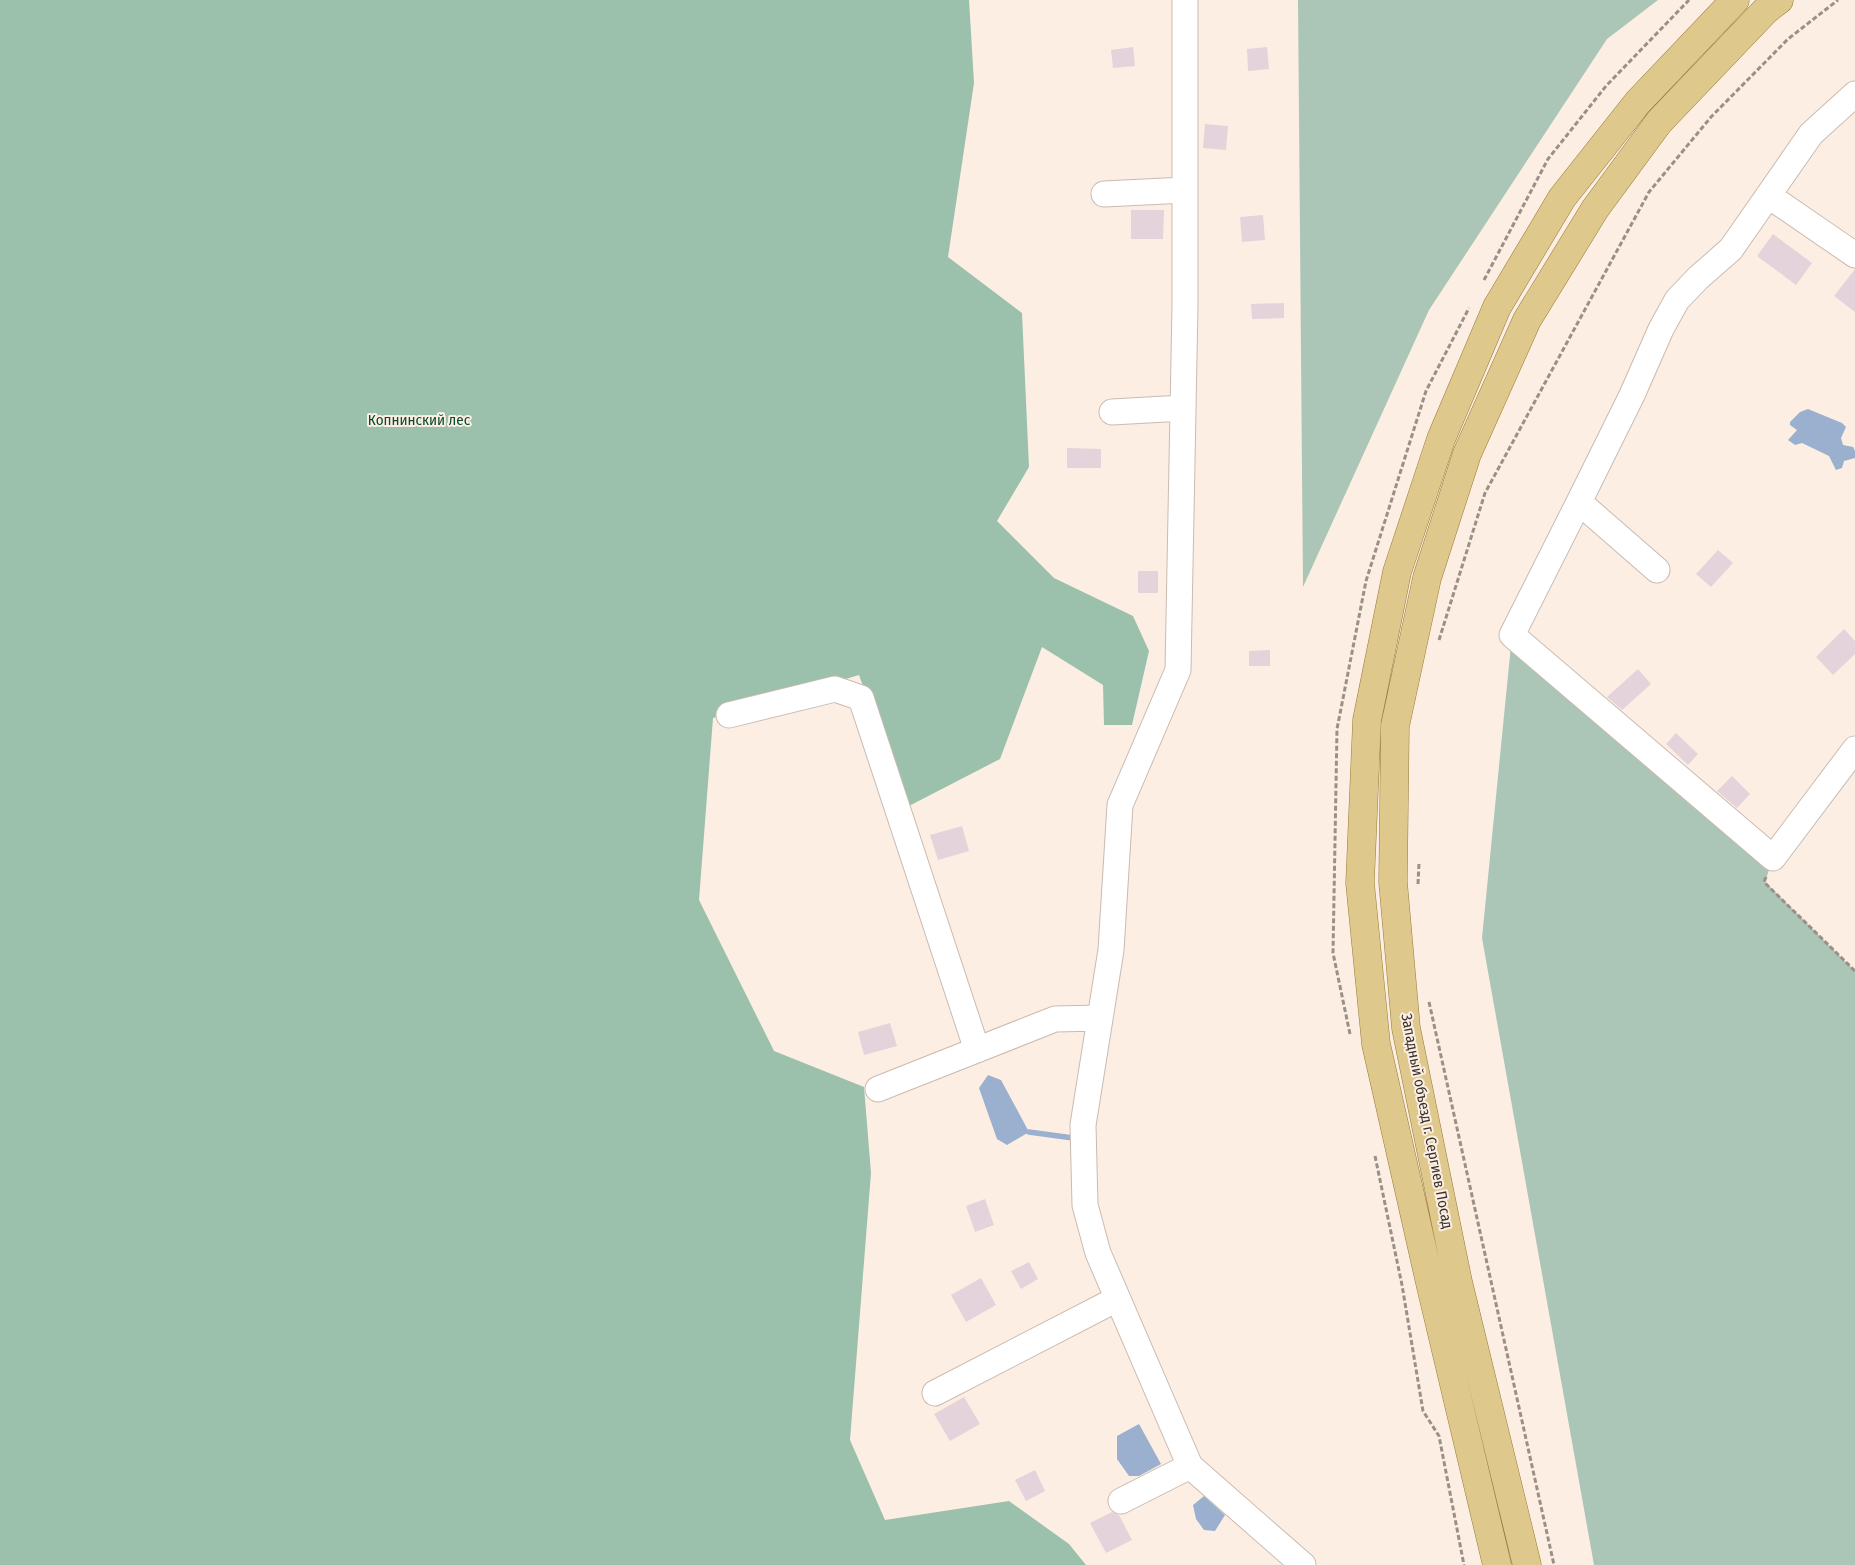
<svg xmlns="http://www.w3.org/2000/svg" width="1855" height="1565" font-family="'Fira Sans Condensed',sans-serif">
	<rect width="100%" height="100%" fill="#fdeee3"/>
	<path fill="#abc5b6" d="M1298,0H1658L1607,39L1429,310L1303,587Z
		M1512,635L1773,858L1765,882L1855,971V1565H1594L1482,938Z"/>
	<path fill="#9bc0ac" d="M0,0H969L974,83L948,257L1022,313L1029,467L997,521L1054,578L1133,616L1149,651L1132,725H1104L1103,685L1042,647L1000,759L907,807L859,675L713,718L699,900L774,1051L864,1087L871,1173L850,1440L885,1520L1009,1501L1069,1544L1086,1565H0Z"/>
	<path fill="#9bafce" d="M1808,409L1842,423L1846,427L1841,438L1843,445L1853,447L1855,451V458L1844,461L1842,468L1836,470L1829,456L1802,443L1795,445L1788,440L1797,430L1790,425V422L1800,412Z
		M988,1075L1001,1080L1029,1132L1007,1145L997,1139L979,1088Z
		M1139,1424L1161,1464L1139,1476H1129L1117,1459V1436Z
		M1204,1496L1225,1515L1215,1531L1204,1530L1196,1519L1193,1505Z"/>
	<g fill="none" stroke-linecap="round" stroke-linejoin="round">
		<path stroke="#9bafce" stroke-width="5.5" d="M1029,1132L1073,1138"/>
	</g>
	<path fill="#e4d3db" d="M1133,47L1135,66L1113,68L1111,50Z
		M1267,47L1269,69L1248,71L1247,49Z
		M1205,124L1228,126L1226,150L1203,148Z
		M1131,210H1164L1163,239H1131Z
		M1263,215L1265,240L1242,242L1240,217Z
		M1773,234L1812,263L1796,285L1757,256Z
		M1855,269V312L1834,296Z
		M1284,303V318L1252,319L1251,304Z
		M1067,448L1101,449V468H1067Z
		M1718,550L1733,563L1711,587L1696,574Z
		M1138,571H1158V593H1138Z
		M1844,629L1855,641V654L1833,675L1816,657Z
		M1270,650V666H1249V651Z
		M1638,669L1651,684L1622,710L1607,697Z
		M1676,733L1698,754L1688,765L1666,744Z
		M1732,776L1750,794L1737,808L1717,791Z
		M962,826L969,851L938,860L930,835Z
		M890,1023L897,1046L864,1055L858,1032Z
		M985,1199L994,1225L975,1232L966,1206Z
		M1029,1262L1038,1279L1021,1289L1011,1271Z
		M981,1278L996,1305L966,1322L951,1295Z
		M964,1397L980,1424L950,1441L934,1414Z
		M1035,1470L1045,1491L1026,1501L1015,1480Z
		M1112,1512L1119,1515L1132,1540L1106,1553L1090,1523Z"/>
	<g fill="none" stroke-linecap="round" stroke-linejoin="round">
		<g stroke="#c9bbb1" stroke-width="27">
			<path id="minor" d="M1185,0V305L1178,670L1120,805L1111,950L1083,1125L1085,1205L1098,1253L1190,1466L1303,1565
				M1104,194L1185,190
				M1769,196L1855,255
				M1112,412L1183,408
				M1579,502L1512,635L1773,858L1855,749
				M1657,570L1579,502L1632,395L1661,329L1677,300L1698,278L1731,249L1811,134L1855,94
				M729,715L835,689L861,698L977,1050
				M878,1089L1055,1019L1100,1018
				M935,1393L1117,1299
				M1121,1501L1190,1466"/>
		</g>
		<g stroke="#967b39" stroke-width="29">
			<path id="major" d="M1497,1565L1431,1287L1376,1044L1360,883L1367,720L1397,572L1441,439L1497,307L1562,198L1638,102L1735,0
				M1527,1565L1458,1282L1406,1028L1393,882L1395,726L1427,578L1467,454L1527,320L1595,209L1659,122L1766,10L1779,0"/>
		</g>
		<path stroke="#9a9088" stroke-width="3" stroke-dasharray="5 2.5" stroke-linecap="butt" d="M1484,280L1548,159L1606,86L1689,0
			M1439,640L1485,493L1649,192L1711,117L1788,39L1838,0
			M1766,877L1764,882L1855,971
			M1418,884L1419,863
			M1429,1002L1554,1565
			M1350,1034L1333,953L1337,729L1366,581L1426,391L1469,308
			M1375,1156L1402,1285L1423,1411L1439,1436L1464,1565"/>
		<use href="#minor" stroke="#fff" stroke-width="25"/>
		<use href="#major" stroke="#dfc88c" stroke-width="28"/>
	</g>
	<g text-anchor="middle" stroke-width="4" stroke-linejoin="round" paint-order="stroke">
		<g font-size="15" fill="#064c31" stroke="#fdeee3">
			<text x="419" y="425">Копнинский лес</text>
		</g>
		<g font-size="15" fill="#37322d" stroke="#fdeee3">
			<text transform="translate(1427 1121) rotate(79)" y="5">Западный объезд г. Сергиев Посад</text>
		</g>
	</g>
</svg>
